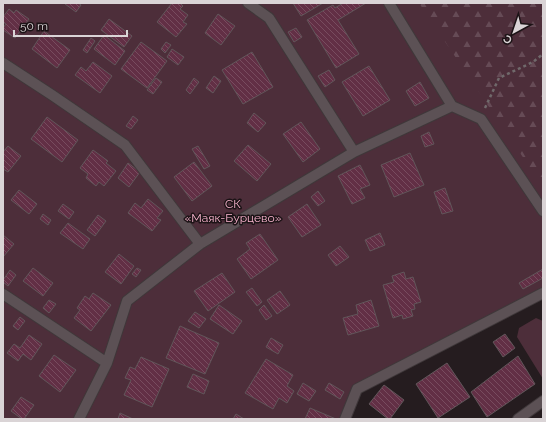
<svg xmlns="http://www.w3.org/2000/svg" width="546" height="422" font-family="Raleway,sans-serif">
	<defs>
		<pattern id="forest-firs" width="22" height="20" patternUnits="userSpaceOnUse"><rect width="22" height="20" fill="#4d2e3a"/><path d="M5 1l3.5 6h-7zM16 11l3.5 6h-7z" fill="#664b56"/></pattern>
		<pattern id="building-back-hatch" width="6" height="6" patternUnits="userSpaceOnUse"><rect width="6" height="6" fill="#622f45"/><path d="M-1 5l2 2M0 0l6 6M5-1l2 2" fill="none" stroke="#784c5f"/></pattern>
	</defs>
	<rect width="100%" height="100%" fill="#251c1f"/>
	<path fill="#4d2e3a" d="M3,3H456L543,137V293L357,389L345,419H3Z
		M536,318L543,321V379L517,337L519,328Z"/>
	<path fill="url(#forest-firs)" d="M419,3H543V187Z"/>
	<path fill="url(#building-back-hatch)" stroke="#61565a" d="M66,3H78L81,5L76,12L65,4Z
		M172,3H180L183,6L180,9L188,15L183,22L187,24L176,37L157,22Z
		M293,3H323L301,16Z
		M343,3H366L338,20L359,54L336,68L307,20L333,5L335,8Z
		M9,9L14,13L16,10L29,19L15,38L3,30V28L6,24L3,22V17Z
		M218,14L235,26L221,45L205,33Z
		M109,19L132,36L124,47L101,30Z
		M296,28L302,37L294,42L288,32Z
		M44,31L70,50L57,68L32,49Z
		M104,35L125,51L115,65L94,49Z
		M91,38L95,41L87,53L83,50Z
		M141,42L167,61L147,88L121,69Z
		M166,42L171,45L165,53L161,49Z
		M172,49L184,57L178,65L167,57Z
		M252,52L273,87L243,104L222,70Z
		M93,62L112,76L100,93L75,75L81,67L86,71Z
		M369,66L390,100L363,116L342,82Z
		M329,70L335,80L325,87L318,76Z
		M214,76L221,81L213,93L206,88Z
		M156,78L162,82L153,94L147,90Z
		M194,78L199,82L190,94L186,90Z
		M420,82L429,98L415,106L406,91Z
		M254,113L266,123L258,132L247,123Z
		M133,116L138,120L131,129L126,126Z
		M47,117L78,140L62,162L31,139Z
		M301,122L320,149L303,162L283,134Z
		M429,132L434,144L425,147L421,136Z
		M248,145L271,164L257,181L234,161Z
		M8,146L21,156L8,172L3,169V152Z
		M198,146L210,166L204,169L192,149Z
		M93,150L108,161L106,163L116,171L104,186L99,182L96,186L86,178L88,174L80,168Z
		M410,153L424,185L394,197L381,165Z
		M194,162L212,186L192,201L174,177Z
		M128,163L140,172L129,187L118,178Z
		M360,165L370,185L360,189L365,198L352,204L338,176Z
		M445,188L453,211L442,214L434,192Z
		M19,190L37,204L29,214L11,200Z
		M318,191L325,201L318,206L311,197Z
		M148,199L163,211L157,218L161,220L152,231L128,213L135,203L141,208Z
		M63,204L74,212L69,219L58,211Z
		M307,204L321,225L302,237L288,217Z
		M43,214L51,220L48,225L40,219Z
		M98,215L106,221L95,236L87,230Z
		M68,223L90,239L83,249L60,233Z
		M380,233L385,245L370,251L365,240Z
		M260,234L278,260L251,279L237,259L250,249L246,243Z
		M3,235L14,244L3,257Z
		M340,246L349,257L336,266L328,255Z
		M119,254L134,266L121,284L105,272Z
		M33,268L53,283L43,296L23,281Z
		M137,268L141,270L136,277L132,274Z
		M543,269V278L523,289L519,283Z
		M10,270L16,275L8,286L3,282V280Z
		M404,272L406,279L413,277L421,302L414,304L415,309L411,310L413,316L403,319L402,315L393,318L383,285L394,282L392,276Z
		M222,273L235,292L208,311L194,291Z
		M252,288L262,302L257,306L246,292Z
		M280,291L290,305L277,314L267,300Z
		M93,293L111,305L91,331L74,318L80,310L77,308L85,296L89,299Z
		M49,300L56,304L49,313L43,308Z
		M371,300L379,326L348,335L343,318L358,314L356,305Z
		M219,305L242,321L233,334L210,319Z
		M264,305L272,316L266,320L259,310Z
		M195,312L206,319L199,328L188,321Z
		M20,317L25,321L18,330L13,326Z
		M180,326L219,343L205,374L166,358Z
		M505,334L515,348L503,357L493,342Z
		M29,335L42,344L31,360L23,354L18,361L7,353L14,344L20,348Z
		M271,338L283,345L278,354L266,347Z
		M54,355L76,370L60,392L39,376Z
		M518,356L535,384L487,417L471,392Z
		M141,357L169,369L152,407L124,395L131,380L125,378L130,367L135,369Z
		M266,359L293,375L287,386L294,391L287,403L279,398L273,409L245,393Z
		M447,363L470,397L438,418L416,384Z
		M193,374L209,381L204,394L187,387Z
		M303,383L316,391L309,401L297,394Z
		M329,383L344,392L340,399L325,390Z
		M384,385L404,400L390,419H388L369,404Z
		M21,397L34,405L24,419H22L11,411Z
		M310,408L336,419H305Z
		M120,413L133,419H118Z
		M236,414L244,419H233Z"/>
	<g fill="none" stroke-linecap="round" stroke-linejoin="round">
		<g stroke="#3f383a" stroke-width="12">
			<path id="minor" d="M248,3L269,18L354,152
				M389,3L452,106L481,119L543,211
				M3,63L52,95L125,145L200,244
				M3,294L107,363
				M79,419L107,363L127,301L200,244L354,152L452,106
				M345,419L357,389L543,293
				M518,419L543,401"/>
		</g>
		<path stroke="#70696b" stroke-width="2.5" stroke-dasharray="3 3" stroke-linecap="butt" d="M485,108L499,78L533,62L543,54"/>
		<use href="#minor" stroke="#5c5155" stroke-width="10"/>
	</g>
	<g text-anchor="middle" stroke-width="3" stroke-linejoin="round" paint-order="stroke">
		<g font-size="12" fill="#fab5cf" stroke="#1c1316">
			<text x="233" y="208">СК<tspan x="233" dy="14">«Маяк-Бурцево»</tspan></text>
		</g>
	</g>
	<rect width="546" height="422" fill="none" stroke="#dad4d6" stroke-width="8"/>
	<g transform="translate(514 32) rotate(220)" stroke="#1c1316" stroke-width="3" paint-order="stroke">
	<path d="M0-3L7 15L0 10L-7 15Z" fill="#dad4d6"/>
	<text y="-6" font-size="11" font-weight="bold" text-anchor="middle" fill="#dad4d6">С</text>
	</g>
	<path d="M14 30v6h113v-6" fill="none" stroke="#dad4d6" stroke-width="2"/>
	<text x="20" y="30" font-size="12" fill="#dad4d6" stroke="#1c1316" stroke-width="3" paint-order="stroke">50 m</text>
</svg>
